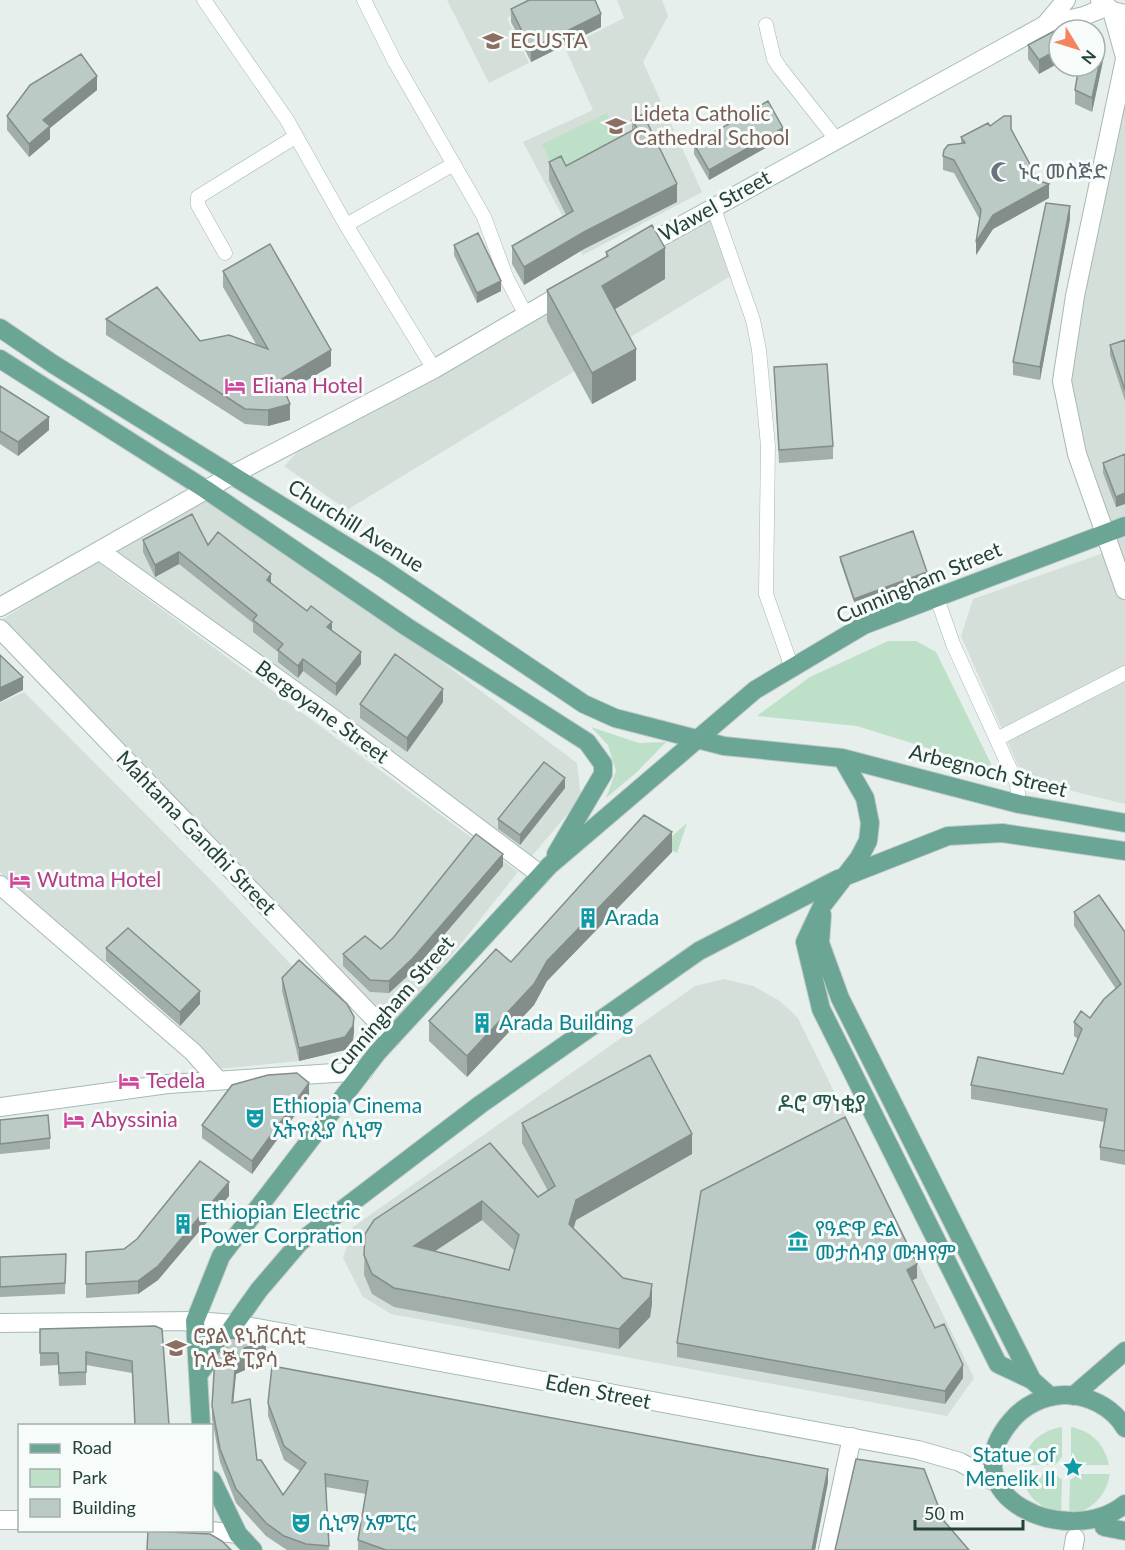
<svg xmlns="http://www.w3.org/2000/svg" width="1125" height="1550" font-family="Lato,'Noto Sans Ethiopic',sans-serif">
	<rect width="100%" height="100%" fill="#e6efeb"/>
	<path fill="#d4dfda" d="M447,0H544L507,18L529,63L489,83Z
		M617,0H662L668,16L643,62L702,192L583,255L523,142L593,110L565,48L624,18Z
		M1125,75V804L1024,779L961,636L973,599L1112,550L1064,384Z
		M715,201L742,269L347,510L284,466L313,436Z
		M209,496L307,561L577,763L581,798L526,863L105,555Z
		M95,560L518,872L389,1034L0,621Z
		M24,692L211,880L299,973L282,991L299,1061L219,1069L178,1028L200,1005L128,941L104,963L0,872V703Z
		M724,979L753,986L780,1001L798,1018L974,1378L947,1416L391,1314L363,1297L343,1258L353,1227L695,986Z"/>
	<path fill="#bfe0c8" d="M607,113L621,143L556,174L542,144Z
		M888,641H916L936,652L996,774L937,751L857,726L757,716L810,677Z
		M591,727L639,743L666,742L637,772L606,798L616,771L608,745Z
		M687,823L677,853L661,846Z
		M1062,1427V1457L1055,1465H1022C1026,1444 1041,1430 1062,1427Z
		M1071,1427C1092,1431 1105,1445 1109,1465H1079L1071,1457Z
		M1022,1474H1055L1062,1480L1061,1515C1039,1505 1026,1499 1022,1474Z
		M1078,1474H1110C1106,1496 1092,1511 1069,1515L1070,1480Z"/>
	<g fill="none" stroke-linecap="round" stroke-linejoin="round">
		<g stroke="#a8b8b2" stroke-width="15">
			<path id="minor" d="M204,0L287,120L346,225L434,369
				M364,0L395,62L484,217L507,279L526,315
				M766,25L774,59L780,68L836,139
				M713,206L753,320L759,350L768,446L766,594L792,668
				M346,225L454,164
				M225,253L198,205V197L295,137
				M937,598L953,644L1017,784L1019,804
				M997,739L1125,673"/>
		</g>
		<g stroke="#a8b8b2" stroke-width="20">
			<path id="tertiary" d="M1112,11L1125,57
				M1125,59L1075,296L1062,381L1077,454L1125,590
				M0,629L392,1037
				M0,885L193,1052L217,1079
				M0,1520H20
				M202,1530L238,1534
				M828,1550L852,1437"/>
		</g>
		<g stroke="#a4bbb3" stroke-width="20">
			<path id="secondary" d="M1100,0L1112,11L1125,14
				M1045,25L1084,16L1106,7
				M637,250L1045,25L1066,0
				M100,551L327,714L541,875
				M0,607L232,475L434,369L567,291
				M0,1107L168,1084L364,1071
				M0,1323L195,1321L235,1324L918,1450L960,1462L995,1482
				M1073,1550L1075,1538"/>
		</g>
		<g stroke="#c2cac8" stroke-width="20">
			<path id="primary" d="M0,328L53,364L383,569L584,704L615,718L724,746L842,758L1019,804L1125,823
				M0,359L205,489L407,627L587,742L603,764V774L556,854
				M842,758L865,798L870,823L868,841L859,858L822,906L805,942L821,1009L998,1364L1032,1380L1051,1397
				M822,915L820,943L840,998L1032,1380
				M199,1374L259,1290L300,1242L481,1104L699,951L836,880L948,836L1002,833L1125,851
				M1073,1396L1125,1351
				M201,1426L195,1321L221,1256L377,1053L549,866L755,690L864,625L1125,526
				M1125,1428C1113,1407 1087,1394 1063,1395C1043,1396 1023,1406 1011,1421C947,1497 1068,1550 1125,1504
				M212,1480L238,1534L253,1550
				M1104,1527L1125,1531"/>
		</g>
		<use href="#minor" stroke="#fff" stroke-width="14"/>
		<use href="#tertiary" stroke="#fff" stroke-width="18"/>
		<use href="#secondary" stroke="#fff" stroke-width="18"/>
		<use href="#primary" stroke="#6aa596" stroke-width="18"/>
	</g>
	<path fill="#a1aea9" fill-rule="evenodd" d="M511,9L601,27L531,62L511,22Z
		M1059,30L1039,74L1028,59V45Z
		M1104,56L1092,112L1075,104V90Z
		M97,90L50,128V139L29,157L7,130V116Z
		M632,120L677,202L584,249L524,285L512,264V246L566,215L549,180V162L566,166L632,131Z
		M990,126L1011,129L1049,198L993,229L976,255L980,220L954,173L943,170V156L961,144V137Z
		M783,138L709,180L694,154V144Z
		M1070,219L1040,380L1013,375V362Z
		M454,245L501,291L477,303L454,255Z
		M606,252L665,279L615,309L636,380L592,404L547,321V290L606,258Z
		M223,271L331,366L285,393L290,420L268,426L245,424L106,335V319L200,341L256,344L223,287Z
		M1125,340V401L1110,355V345Z
		M774,367L833,446V459L779,463Z
		M0,386L49,430L18,456L0,444Z
		M1125,454V504L1116,507L1103,473V463Z
		M143,540L208,545L271,583L332,630L361,664L336,696L303,671L298,678L278,662V652L253,632V623L179,564L155,577L143,552Z
		M840,557L927,575L854,602L840,561Z
		M443,702L407,752L360,718V704Z
		M565,788L520,845L498,829V819Z
		M672,852L547,981L534,1005L467,1077L429,1041V1021L511,962Z
		M503,866L413,971L389,993L370,992L343,966V954L381,949L393,938Z
		M1074,912L1125,932V1165L1100,1160V1147L1105,1122L971,1099V1085L1063,1074L1078,1039L1074,1036V1022L1090,1018L1116,989L1074,926Z
		M106,948L200,1004L180,1026L106,961Z
		M282,978L354,1031L353,1040L345,1050L299,1061L282,991Z
		M309,1096L252,1174L202,1138V1125Z
		M0,1120L50,1138V1149L0,1154Z
		M522,1123L692,1154L576,1220L573,1228L623,1278L652,1304L650,1317L619,1349L394,1307L372,1294L364,1275L365,1234L490,1143L538,1197L548,1191L522,1143ZM482,1220L515,1251L509,1270L435,1251Z
		M229,1196L158,1280L138,1294L86,1298V1252L124,1249Z
		M66,1254L65,1294L0,1297V1257Z
		M917,1278L912,1280L935,1328L963,1378L945,1404L677,1357V1343Z
		M155,1326L169,1425H135L132,1373L86,1365V1385L59,1386L58,1365L40,1366V1329Z
		M266,1354L245,1361V1370L236,1374L233,1402L257,1460L283,1495L300,1471L284,1460L268,1416V1403L828,1482L815,1550H358V1540L366,1494L326,1487L329,1550H287L266,1536L236,1503L220,1462L212,1419V1406L215,1357Z"/>
	<path fill="#838d89" d="M601,14V27L531,62V49Z
		M1104,43V56L1092,112V98Z
		M1059,49V63L1039,74V60Z
		M97,76V90L50,128V139L29,157V144L43,120Z
		M783,128V138L709,180V170Z
		M677,184V202L584,249L524,285V267L584,232Z
		M1049,184V198L993,229L976,255V242L993,215Z
		M1070,206V219L1040,380V367Z
		M665,248V279L602,317V286Z
		M501,281V291L477,303V293Z
		M636,349V380L592,404V373Z
		M331,350V366L280,396V380Z
		M290,404V420L268,426V410Z
		M49,417V430L18,456V442Z
		M1125,493V504L1116,507V497Z
		M179,552V564L155,577V565Z
		M927,572V575L854,602V599Z
		M271,574V586L267,580Z
		M332,622V633L327,627Z
		M361,652V664L336,696V684Z
		M303,659V671L298,678V666Z
		M23,677V690L0,702V688Z
		M443,689V702L407,752V738Z
		M565,778V788L520,845V835Z
		M672,832V852L547,981L534,1005L467,1077V1056L547,961Z
		M503,854V866L413,971L389,993V981Z
		M200,991V1004L180,1026V1012Z
		M354,1017V1031L353,1040L345,1050L299,1061V1048Z
		M309,1083V1096L252,1174V1161Z
		M692,1134V1154L576,1220L569,1244V1224L576,1200Z
		M229,1182V1196L158,1280L138,1294V1281Z
		M482,1201V1220L414,1265V1246Z
		M917,1264V1278L907,1283V1270Z
		M652,1284V1304L650,1317L619,1349V1329Z
		M266,1341V1354L245,1361V1370L236,1374L232,1416V1403L236,1360L244,1348Z
		M963,1365V1378L945,1404V1391Z
		M828,1469V1482L815,1550H812Z"/>
	<path fill="#bbcac4" stroke="#838d89" stroke-width="1.5" fill-rule="evenodd" d="M529,0H595L601,14L531,49L511,9Z
		M1073,21L1086,30H1059V49L1039,60L1028,45Z
		M1095,36L1104,43L1092,98L1075,90L1079,66H1095Z
		M81,54L97,76L43,120L50,126L29,144L7,116L30,85Z
		M768,101L783,128L709,170L694,144Z
		M643,114L677,184L584,232L524,267L512,246L573,211L549,162L561,156L566,166L637,128L632,120Z
		M1004,116H1011V129L1039,181L1049,184L993,215L976,242L981,210L954,160L943,156L944,150L948,145L965,143L961,137L988,123L990,126Z
		M1046,203L1070,206L1040,367L1013,362Z
		M652,225L665,248L602,286L636,349L592,373L547,290L608,256L606,252Z
		M478,233L501,281L477,293L454,245Z
		M270,244L331,350L280,380L290,404L268,410L245,409L106,319L157,287L200,341L229,335L268,349L223,271Z
		M1125,340V390L1110,345Z
		M827,364L833,446L779,450L774,367Z
		M0,386L49,417L18,442L0,431Z
		M1125,454V493L1116,497L1103,463Z
		M192,514L208,545L218,532L271,574L267,580L307,611L311,606L332,622L327,627L361,652L336,684L303,659L298,666L278,650L283,644L253,620L257,615L179,552L155,565L143,540Z
		M913,531L927,572L854,599L840,557Z
		M395,654L443,689L407,738L360,704Z
		M0,655L23,677L0,688Z
		M544,762L565,778L520,835L498,819Z
		M644,815L672,832L547,961L534,984L467,1056L429,1021L496,949L511,962Z
		M476,834L503,854L413,958L389,981L370,980L343,954L365,936L381,949L393,938Z
		M1099,895L1125,932V1151L1100,1147L1107,1109L971,1085L978,1057L1063,1074L1082,1029L1074,1022L1081,1011L1090,1018L1104,999L1121,984L1074,912Z
		M128,928L200,991L180,1012L106,948Z
		M299,960L347,1004L354,1017L353,1026L345,1037L299,1048L282,978Z
		M650,1055L692,1134L576,1200L569,1224L623,1278L652,1284L650,1297L619,1329L394,1288L372,1274L364,1255L365,1234L374,1220L490,1143L538,1197L555,1186L522,1123ZM482,1201L519,1235L509,1270L414,1246Z
		M297,1073L309,1083L252,1161L202,1125L232,1085L268,1075Z
		M48,1115L50,1138L0,1144V1120Z
		M845,1117L917,1264L907,1270L935,1328L944,1324L963,1365L945,1391L677,1343L701,1191Z
		M200,1161L229,1182L158,1266L138,1281L86,1284V1252L124,1249L137,1239Z
		M66,1254L65,1283L0,1287V1257Z
		M155,1326L162,1329L169,1425H135L132,1361L86,1352V1372L59,1373L58,1353H40V1329Z
		M229,1338L266,1341L244,1348L245,1356L236,1360L232,1403L250,1399L257,1460H261L283,1495L306,1463L284,1446L268,1403L272,1366L828,1469L812,1550H386L358,1540L368,1481L325,1474L329,1546L306,1544L284,1536L266,1523L236,1489L220,1449L212,1406L215,1357Z
		M856,1459L924,1469L944,1521L969,1550H835Z
		M148,1531L210,1534L222,1541L231,1550H147Z"/>
	<defs>
		<g id="university-bare" transform="scale(1.62)"><path d="M0-5L7-2L0 1L-7-2ZM-4 1L0 2.5L4 1V4Q0 6-4 4Z" fill="#8d6e63" stroke="#f7fbf9" stroke-width="2.5" paint-order="stroke"/></g>
		<g id="school-bare" transform="scale(1.62)"><path d="M0-5L7-2L0 1L-7-2ZM-4 1L0 2.5L4 1V4Q0 6-4 4Z" fill="#8d6e63" stroke="#f7fbf9" stroke-width="2.5" paint-order="stroke"/></g>
		<g id="mosque-bare" transform="scale(1.62)"><path d="M3.5-4.9A6 6 0 1 0 3.5 4.9A5 5 0 1 1 3.5-4.9Z" fill="#6b7280" stroke="#f7fbf9" stroke-width="2.5" paint-order="stroke"/></g>
		<g id="hotel-bare" transform="scale(1.62)"><path d="M-6-4.5h1.5V1H6V5H4.5V3h-9V5H-6ZM-4 0a1.8 1.8 0 1 1 3.6 0ZM.5 0V-2.5h3Q6-2.5 6 0Z" fill="#d1479c" stroke="#f7fbf9" stroke-width="2.5" paint-order="stroke"/></g>
		<g id="building-bare" transform="scale(1.62)"><path d="M-4-6H4V6H1V3H-1V6H-4ZM-2.5-4.3h1.7v1.8h-1.7ZM.8-4.3h1.7v1.8H.8ZM-2.5-1h1.7V.8h-1.7ZM.8-1h1.7V.8H.8Z" fill="#0f9aa8" stroke="#f7fbf9" stroke-width="2.5" paint-order="stroke"/></g>
		<g id="theatre-bare" transform="scale(1.62)"><path d="M-5-5.5Q0-4 5-5.5V0Q5 5 0 6Q-5 5-5 0ZM-3.3-2.5H-1v1.5H-3.3ZM1-2.5H3.3v1.5H1ZM-2.8 1Q0 5.5 2.8 1Z" fill="#0f9aa8" stroke="#f7fbf9" stroke-width="2.5" paint-order="stroke"/></g>
		<g id="museum-bare" transform="scale(1.62)"><path d="M0-6L6-3V-2H-6V-3ZM-5-1h2V3h-2ZM-1-1h2V3h-2ZM3-1h2V3H3ZM-6 4H6V6H-6Z" fill="#0f9aa8" stroke="#f7fbf9" stroke-width="2.5" paint-order="stroke"/></g>
		<g id="sight-bare" transform="scale(1.62)"><path d="M0-6L1.8-2.2L6-1.7L2.9 1.2L3.7 5.4L0 3.3L-3.7 5.4L-2.9 1.2L-6-1.7L-1.8-2.2Z" fill="#0f9aa8" stroke="#f7fbf9" stroke-width="2.5" paint-order="stroke"/></g>
	</defs>
	<g fill-rule="evenodd">
		<use href="#university-bare" x="493" y="41"/>
		<use href="#school-bare" x="616" y="126"/>
		<use href="#mosque-bare" x="1001" y="172"/>
		<use href="#hotel-bare" x="235" y="386"/>
		<use href="#hotel-bare" x="20" y="880"/>
		<use href="#building-bare" x="588" y="918"/>
		<use href="#building-bare" x="482" y="1023"/>
		<use href="#hotel-bare" x="129" y="1081"/>
		<use href="#theatre-bare" x="255" y="1118"/>
		<use href="#hotel-bare" x="74" y="1120"/>
		<use href="#building-bare" x="183" y="1224"/>
		<use href="#museum-bare" x="798" y="1241"/>
		<use href="#university-bare" x="176" y="1348"/>
		<use href="#sight-bare" x="1073" y="1467"/>
		<use href="#theatre-bare" x="301" y="1523"/>
	</g>
	<g text-anchor="middle" stroke-width="6" stroke-linejoin="round" paint-order="stroke">
		<g font-size="21" fill="#785e54" stroke="#f7fbf9" text-anchor="start">
			<text x="510" y="48">ECUSTA</text>
			<text x="633" y="121">Lideta Catholic<tspan x="633" dy="24">Cathedral School</tspan></text>
			<text x="193" y="1343">ሮያል ዩኒቨርሲቲ<tspan x="193" dy="24">ኮሌጅ ፒያሳ</tspan></text>
		</g>
		<g font-size="21" fill="#5b616d" stroke="#f7fbf9" text-anchor="start">
			<text x="1018" y="179">ኑር መስጅድ</text>
		</g>
		<g font-size="21" fill="#24423a" stroke="#f7fbf9">
			<text transform="translate(715 206) rotate(-29)" y="7">Wawel Street</text>
			<text transform="translate(356 526) rotate(32)" y="7">Churchill Avenue</text>
			<text transform="translate(919 583) rotate(-23)" y="7">Cunningham Street</text>
			<text transform="translate(322 712) rotate(36)" y="7">Bergoyane Street</text>
			<text transform="translate(988 771) rotate(14)" y="7">Arbegnoch Street</text>
			<text transform="translate(196 833) rotate(46)" y="7">Mahtama Gandhi Street</text>
			<text transform="translate(392 1006) rotate(-49)" y="7">Cunningham Street</text>
			<text transform="translate(598 1392) rotate(11)" y="7">Eden Street</text>
		</g>
		<g font-size="21" fill="#b23c85" stroke="#f7fbf9" text-anchor="start">
			<text x="252" y="393">Eliana Hotel</text>
			<text x="37" y="887">Wutma Hotel</text>
			<text x="146" y="1088">Tedela</text>
			<text x="91" y="1127">Abyssinia</text>
		</g>
		<g font-size="21" fill="#0d838f" stroke="#f7fbf9" text-anchor="start">
			<text x="605" y="925">Arada</text>
			<text x="499" y="1030">Arada Building</text>
			<text x="272" y="1113">Ethiopia Cinema<tspan x="272" dy="24">ኢትዮጲያ ሲኒማ</tspan></text>
			<text x="200" y="1219">Ethiopian Electric<tspan x="200" dy="24">Power Corpration</tspan></text>
			<text x="815" y="1236">የዓድዋ ድል<tspan x="815" dy="24">መታሰብያ ሙዝየም</tspan></text>
			<text x="1056" y="1462" text-anchor="end">Statue of<tspan x="1056" dy="24">Menelik II</tspan></text>
			<text x="318" y="1530">ሲኒማ አምፒር</text>
		</g>
		<g font-size="22" fill="#1f5548" stroke="#f7fbf9">
			<text x="822" y="1111">ዶሮ ማነቂያ</text>
		</g>
	</g>
	<rect x="18" y="1424" width="195" height="108" fill="#f7fbf9" stroke="#a3b1ad" stroke-width="1.5"/>
	<rect x="30" y="1444" width="30" height="9" fill="#6aa596" stroke="#a3b1ad" stroke-width="1.5"/>
	<text x="72" y="1454" font-size="18" fill="#24423a">Road</text>
	<rect x="30" y="1469" width="30" height="18" fill="#bfe0c8" stroke="#a3b1ad" stroke-width="1.5"/>
	<text x="72" y="1484" font-size="18" fill="#24423a">Park</text>
	<rect x="30" y="1499" width="30" height="18" fill="#bbcac4" stroke="#a3b1ad" stroke-width="1.5"/>
	<text x="72" y="1514" font-size="18" fill="#24423a">Building</text>
	<g transform="translate(1077 48) rotate(128)"><circle r="28" fill="#f7fbf9" stroke="#a3b1ad" stroke-width="1.5"/>
	<path d="M0-4.5L10 22L0 15L-10 22Z" fill="#f4845f"/>
	<text y="-9" font-size="16" font-weight="bold" text-anchor="middle" fill="#24423a">N</text>
	</g>
	<path d="M915 1520v9h108v-9" fill="none" stroke="#24423a" stroke-width="3"/>
	<text x="924" y="1520" font-size="18" fill="#24423a" stroke="#f7fbf9" stroke-width="4.5" paint-order="stroke">50 m</text>
</svg>
